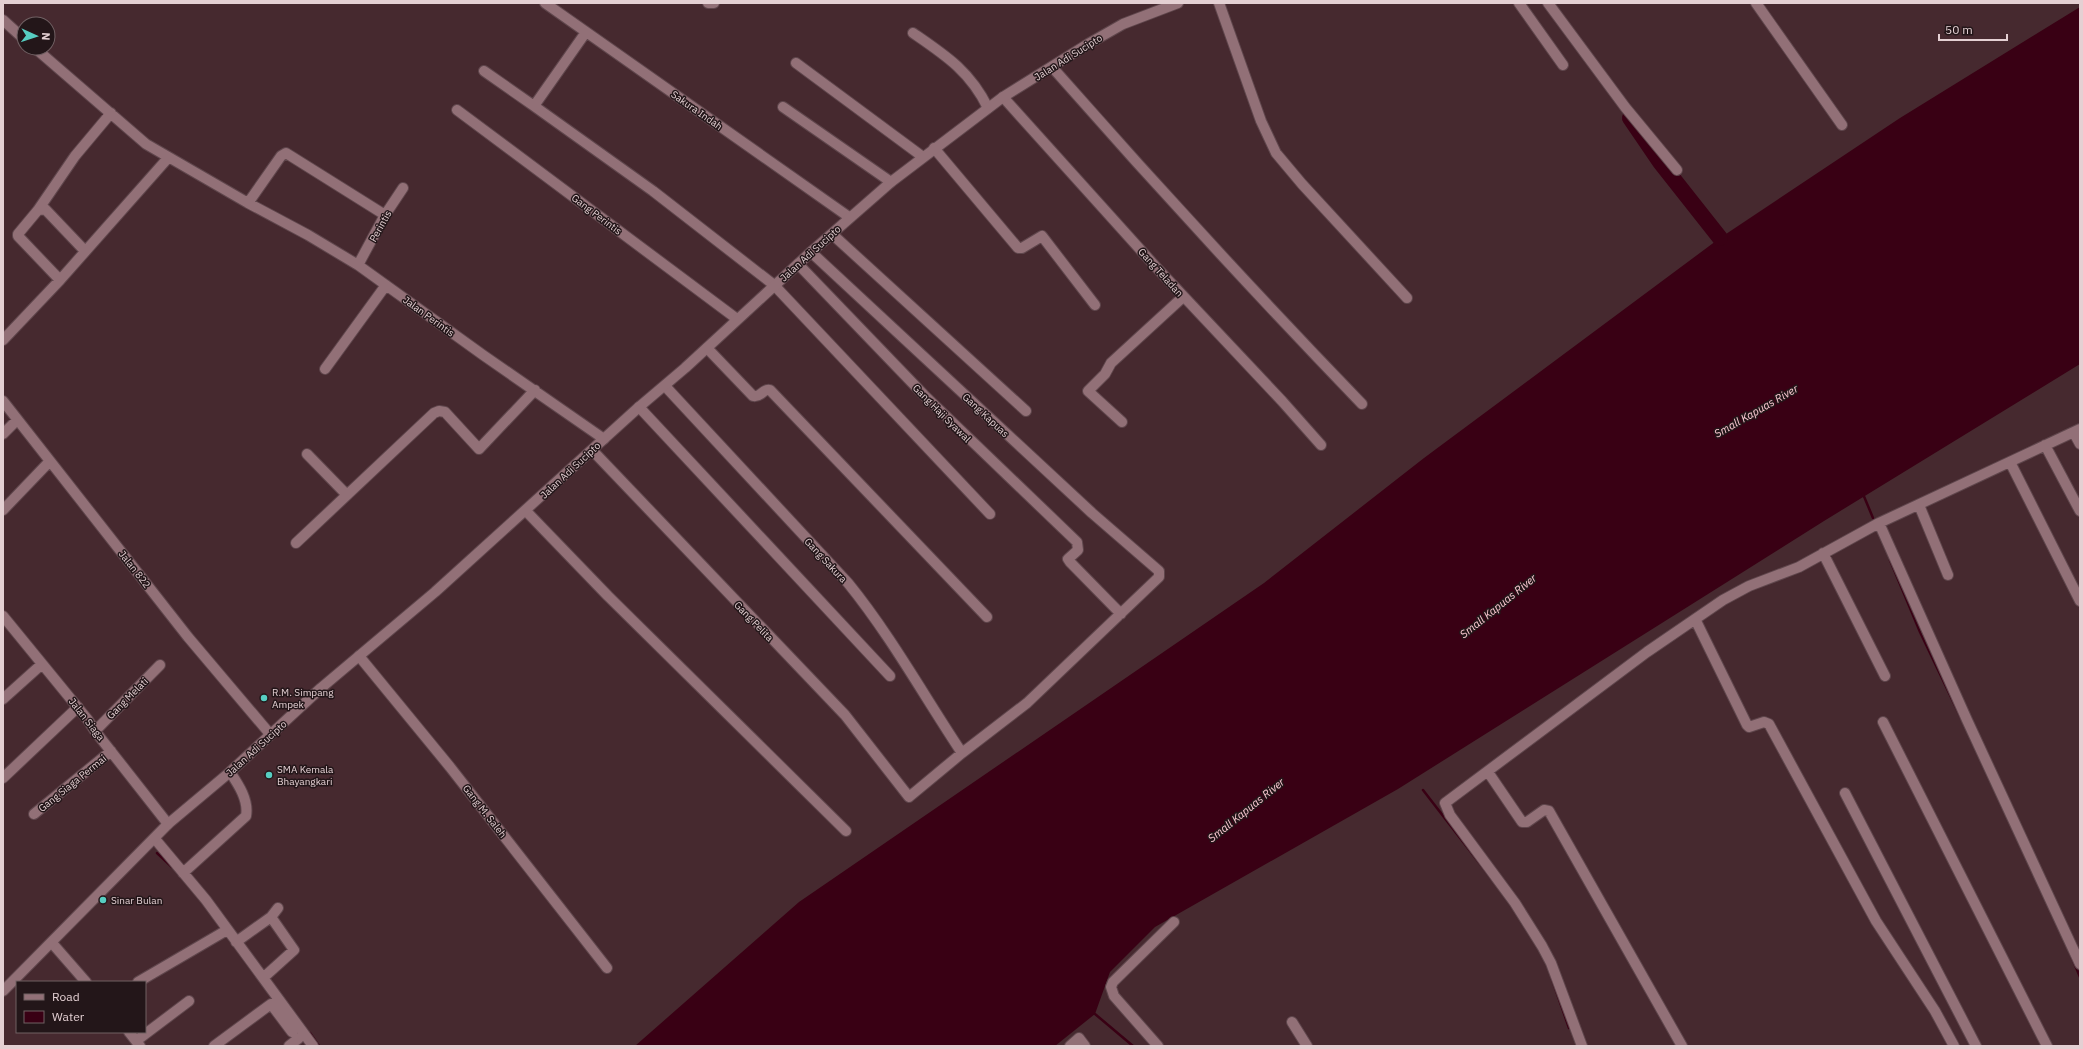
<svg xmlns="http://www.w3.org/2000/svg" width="2083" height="1049" font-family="'IBM Plex Sans',sans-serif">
	<rect width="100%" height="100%" fill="#46292f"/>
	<path fill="#390014" d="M2080,7V364L1824,521L1398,789L1155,927L1110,972L1095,1014L1055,1046H635L799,902L1264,583L1424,458L1720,238L1900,118Z"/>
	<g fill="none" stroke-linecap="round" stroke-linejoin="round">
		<path stroke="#390014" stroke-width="2.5" d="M1863,494L1873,518
			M1890,560L1920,632L1961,718
			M1423,790L1491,878
			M157,853L172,867
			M2070,953L2080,977
			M1552,979L1569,1028
			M1095,1014L1133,1046
			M310,1033L319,1046"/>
		<path stroke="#390014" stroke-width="16" d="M1630,118L1660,162L1720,238"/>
		<g stroke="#5f464c" stroke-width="12">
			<path id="minor" d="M545,3L849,217
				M708,3H714
				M1219,3L1261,121L1276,153L1302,184L1407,298
				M1519,3L1563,65
				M1548,3L1625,107L1677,170
				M1756,3L1842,125
				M3,20L24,39
				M586,32L534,106L653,191L774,285L990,514
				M913,33C945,55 970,71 988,108
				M35,48L146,144L248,203L281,156L286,153L385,215
				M796,63L923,157
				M1052,67C1153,182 1256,294 1362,404
				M484,71L534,106
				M1003,97L1156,267L1282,401L1321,445
				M783,107L891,182
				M457,110L737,319
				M934,148L1018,248H1022L1042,236L1095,305
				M248,203L308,235L358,265L483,355L604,439
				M38,210L75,156L111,113
				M832,234L1026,411
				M798,264L924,395L1077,542L1078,550L1068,559L1070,562L1121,614
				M358,265L385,215L403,188
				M60,280L18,236V234L38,210L45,209L85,251
				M3,340L60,280L168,158
				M707,348L753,396C761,398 763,388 770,390L987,617
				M325,369L386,285
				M665,386L848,583C891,636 924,696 962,753
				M3,401L188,637L270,734
				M639,407L890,676
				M1122,422L1088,391L1105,374L1111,363L1183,297
				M2074,433L2080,444
				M3,434L17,420
				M2045,445L2080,511
				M592,450L845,715L909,797L962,753L1027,703L1159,577V571L1092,513L811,252
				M307,454L347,495
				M2010,462L2080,601
				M1919,505L1948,575
				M3,510L50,461
				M526,511L608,596L846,831
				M1879,523L1967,720L2080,964
				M296,543L434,413L439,411L445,412L479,449L535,390
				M1823,553L1885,676
				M3,616L88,720L95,731L168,824
				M1695,619L1747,725L1749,727L1764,722L1769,724L1876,921L1935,1011L1954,1046
				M359,656L450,767L607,968
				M3,699L42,664
				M1883,722L2047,1046
				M95,731L160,665
				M1488,772L1522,822H1527L1544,810L1549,811L1682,1046
				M3,778L78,707
				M1845,793L1976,1046
				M34,814L111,751
				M155,839L206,900L313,1046
				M183,873L246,816C249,800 238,784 230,772
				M271,917L278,908
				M236,942L271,917L294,950L263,978
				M52,943L86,982
				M138,982L227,930
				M1292,1022L1307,1046
				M129,1032L140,1046
				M136,1041L189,1001
				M214,1046L271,1004L292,1032
				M289,1046L299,1038
				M1070,1046L1079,1038L1085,1046
				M1158,1046L1114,996L1111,987L1113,982L1174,922
				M1582,1046L1551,963L1542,946L1515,903L1450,815L1445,803L1647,652L1723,600L1749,586L1799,567L1879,523L2080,429"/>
		</g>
		<g stroke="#5f464c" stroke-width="12">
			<path id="secondary" d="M3,991L168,824L230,772L321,688L435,592L639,407L685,368L811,252L891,182L1003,97L1088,44L1123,24L1178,3"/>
		</g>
		<use href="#minor" stroke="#927077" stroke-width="10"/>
		<use href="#secondary" stroke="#927077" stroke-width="10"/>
	</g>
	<g fill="#57cec2" stroke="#231619" stroke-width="1.5">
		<circle cx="264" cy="698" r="4"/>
		<circle cx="269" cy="775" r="4"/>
		<circle cx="103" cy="900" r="4"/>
	</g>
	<g text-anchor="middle" stroke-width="3" stroke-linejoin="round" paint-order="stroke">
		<g font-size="10" fill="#e4d0d3" stroke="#231619">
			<text transform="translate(1068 57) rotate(-32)" y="4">Jalan Adi Sucipto</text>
			<text transform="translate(697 110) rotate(35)" y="4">Sakura Indah</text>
			<text transform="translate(597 214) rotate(37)" y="4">Gang Perintis</text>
			<text transform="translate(380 226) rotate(-61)" y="4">Perintis</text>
			<text transform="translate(810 253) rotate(-42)" y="4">Jalan Adi Sucipto</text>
			<text transform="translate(1161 272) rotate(48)" y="4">Gang Teladan</text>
			<text transform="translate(429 316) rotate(36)" y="4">Jalan Perintis</text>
			<text transform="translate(942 413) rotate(45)" y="4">Gang Haji Syawal</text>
			<text transform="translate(986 415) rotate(43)" y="4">Gang Kapuas</text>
			<text transform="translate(570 470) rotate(-43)" y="4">Jalan Adi Sucipto</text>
			<text transform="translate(826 560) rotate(47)" y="4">Gang Sakura</text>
			<text transform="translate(135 569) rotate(52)" y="4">Jalan 822</text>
			<text transform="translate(754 621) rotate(46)" y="4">Gang Pelita</text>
			<text transform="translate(127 698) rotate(-45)" y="4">Gang Melati</text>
			<text transform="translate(87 719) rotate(52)" y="4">Jalan Siaga</text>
			<text transform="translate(256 748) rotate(-42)" y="4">Jalan Adi Sucipto</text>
			<text transform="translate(72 783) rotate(-39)" y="4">Gang Siaga Permai</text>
			<text transform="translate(485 811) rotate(52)" y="4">Gang M. Saleh</text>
		</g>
		<g font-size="10" fill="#e4d0d3" stroke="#231619" text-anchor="start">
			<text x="272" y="696">R.M. Simpang<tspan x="272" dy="12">Ampek</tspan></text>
			<text x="277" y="773">SMA Kemala<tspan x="277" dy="12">Bhayangkari</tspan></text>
			<text x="111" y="904">Sinar Bulan</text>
		</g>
		<g font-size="11" font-style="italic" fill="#fdcbd4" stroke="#231619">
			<text transform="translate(1756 411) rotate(-30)" y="4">Small Kapuas River</text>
			<text transform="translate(1498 606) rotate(-39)" y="4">Small Kapuas River</text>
			<text transform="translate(1246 810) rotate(-39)" y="4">Small Kapuas River</text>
		</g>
	</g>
	<rect width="2083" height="1049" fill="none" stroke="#e4d0d3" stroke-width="8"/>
	<rect x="16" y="981" width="130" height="52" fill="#231619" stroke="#706063"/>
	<rect x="24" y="994" width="20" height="6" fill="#927077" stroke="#706063"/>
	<text x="52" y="1001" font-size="12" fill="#e4d0d3">Road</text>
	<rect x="24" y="1011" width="20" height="12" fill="#390014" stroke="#706063"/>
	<text x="52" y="1021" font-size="12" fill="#e4d0d3">Water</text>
	<g transform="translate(36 36) rotate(93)"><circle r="19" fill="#231619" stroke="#706063"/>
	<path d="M0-3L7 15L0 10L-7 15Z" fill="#57cec2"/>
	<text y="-6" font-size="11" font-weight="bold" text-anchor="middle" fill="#e4d0d3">N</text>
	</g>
	<path d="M1939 34v6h68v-6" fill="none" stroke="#e4d0d3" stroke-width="2"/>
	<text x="1945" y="34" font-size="12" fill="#e4d0d3" stroke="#231619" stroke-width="3" paint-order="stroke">50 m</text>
</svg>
